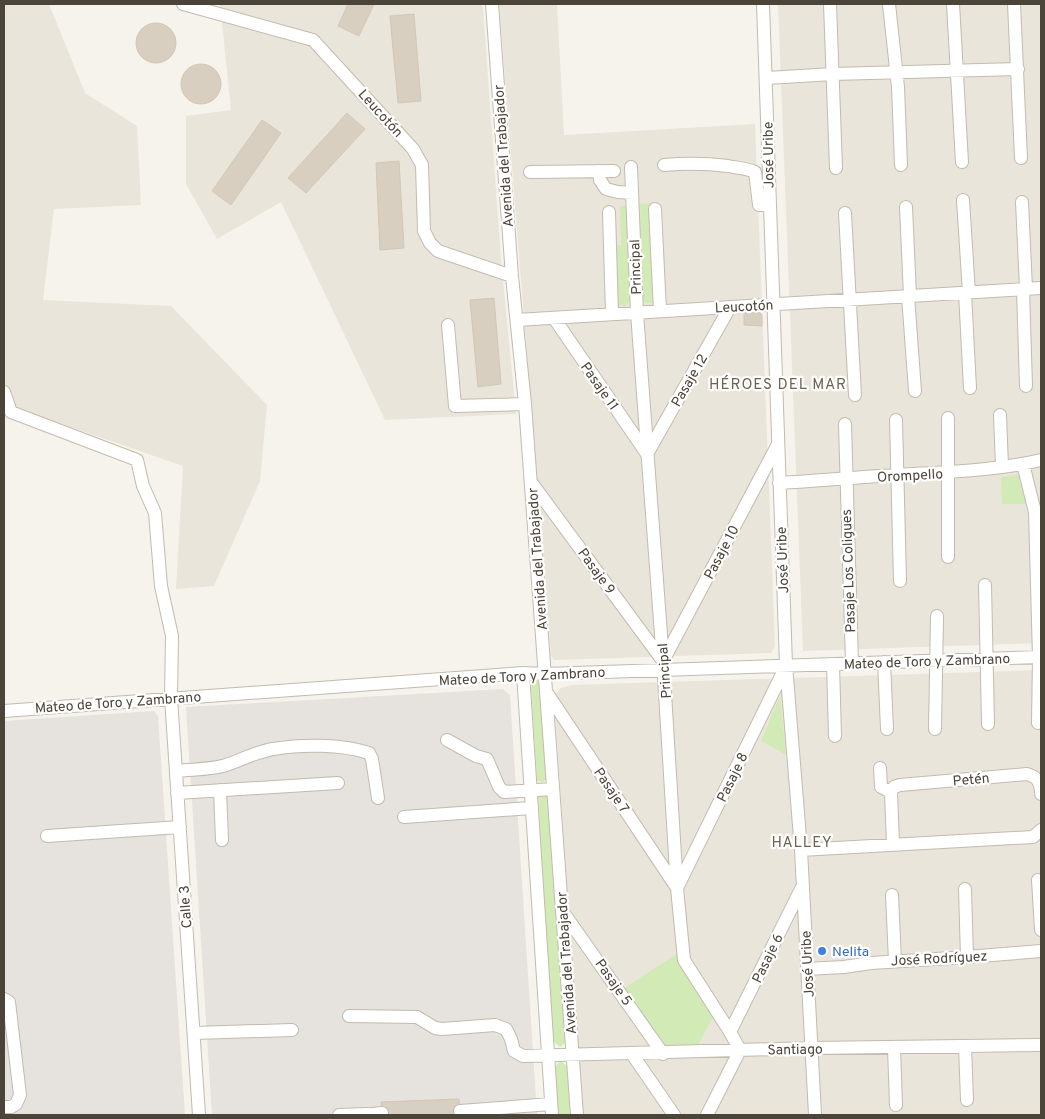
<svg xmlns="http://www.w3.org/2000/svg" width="1045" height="1119" font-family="Overpass,sans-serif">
	<rect width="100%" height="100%" fill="#f6f3ec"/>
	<path fill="#eae5da" d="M4,4H49L85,93L137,126L141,205L54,209L43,300L171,306L267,405L260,481L214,586L176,589L183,466L4,404Z
		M220,4H479L483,7L501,260L516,414L385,420L281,202L217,239L186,184V116L231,110Z
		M499,4H557L564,135L755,124L775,646L771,653L554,660L551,656Z
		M778,4H1041V643L803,651Z
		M1041,670V1115H582L554,696L561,688L572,685Z"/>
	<path fill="#e6e2dd" d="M503,689L510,695L537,1115H212L186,707Z
		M154,711L158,716L185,1115H4V721Z"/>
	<path fill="#d2eab5" d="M652,203L656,299L654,303H647L643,301L640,204Z
		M620,206H628L631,300L625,306L618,305L616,245H621Z
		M1018,475L1026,504H1002L1001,477Z
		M537,680L540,684L547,779L543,782L537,781L531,686Z
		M780,696L786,755L761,741Z
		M543,794L549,797L566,1042L560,1047L553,1041L538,797Z
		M678,953L714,1016L698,1045L664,1047L623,989Z
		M561,1061L567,1066L570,1115H558L555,1066Z"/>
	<path fill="#d8cfc1" stroke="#d3c7b4" d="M348,4H374L359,36L338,26Z
		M414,14L421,101L398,103L390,16Z
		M136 43a20 20 0 1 1 40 0a20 20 0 1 1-40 0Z
		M181 84a20 20 0 1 1 40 0a20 20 0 1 1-40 0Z
		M347,113L365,129L306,193L288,178Z
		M262,120L281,133L231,205L212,191Z
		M399,161L404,248L380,250L376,163Z
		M494,298L501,384L478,387L470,300Z
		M757,310L762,315V326L744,325V311Z
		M459,1099L460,1115H382L381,1102Z"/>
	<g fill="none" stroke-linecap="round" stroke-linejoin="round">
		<path stroke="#d4d0c8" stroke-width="12" stroke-dasharray="12 6" stroke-linecap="butt" d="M382,1113L460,1111"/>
		<g stroke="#c2bbae" stroke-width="14">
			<path id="minor" d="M183,4L313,40L413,149L422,165L424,231L430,243L438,251L512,276
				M492,4L512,276L525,404L577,1115
				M763,4L786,665L801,850L815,1115
				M830,4L836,168
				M889,4L898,87L901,165
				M953,4L962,162
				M1014,4L1021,158
				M767,78L833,74L1018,69
				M664,165C687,163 704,163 728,166C737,168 746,168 755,172L759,205H769
				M631,167L637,313L663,661L677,888L684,960L730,1032L740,1050L707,1115
				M599,171L600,180L606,189L618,192L632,193
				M530,172L614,171
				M963,200L969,293
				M1022,202L1026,289
				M906,207L910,296
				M655,209L660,311
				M609,212L612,314
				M845,213L855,395
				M1023,289L1026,386
				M965,293L970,388
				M908,296L915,391
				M554,318L647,454L730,307
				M517,320L1041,288
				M448,325L455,406L525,404
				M4,392L11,412L137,460L143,486L155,513L161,586L172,636L171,698L199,1115
				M1000,415L1002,467
				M948,418V557
				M896,420L900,581
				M845,424L852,663
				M1023,464L1035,512L1039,657L1038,723
				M531,482L663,661L777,446
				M779,483C818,481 857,477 897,475C945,472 994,471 1041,460
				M985,585L988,724
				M884,662L887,729
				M833,664L835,736
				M523,673L552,1115
				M547,693L677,888
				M4,711L523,673L545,674L1041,657
				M935,729L937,616
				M447,740L476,756L487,759L499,787L504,792L553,789
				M880,768L881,787L891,792
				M176,771C192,769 210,770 226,765C241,760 256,752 273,749C302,744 341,744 369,753L372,759L378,798
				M220,790L222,840
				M177,793L338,783
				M404,817L531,808
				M47,836L180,827
				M893,844L891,792L894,787L900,785L1027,774C1038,777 1041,783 1041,794
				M801,850L1033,837L1041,830
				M1038,880L1041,930
				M678,886L786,666
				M965,889L967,957
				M892,895L895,961
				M563,912L663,1054
				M807,969L844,967L871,963L967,957L1041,951
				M4,999L9,1002L20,1095L16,1104L11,1107H4
				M349,1016L417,1017L435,1028L442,1029L495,1025L506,1029L511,1039L514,1051L523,1056L813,1048L1041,1045
				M730,1032L802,887
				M194,1033L292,1030
				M965,1046L967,1100
				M894,1048L896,1105
				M632,1054L674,1115
				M460,1111L551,1104
				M339,1115L368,1114
				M364,1115L382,1113"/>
		</g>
		<use href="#minor" stroke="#fff" stroke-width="12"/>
	</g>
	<circle fill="#3f7fe0" stroke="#fff" stroke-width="2" cx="822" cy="951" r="5"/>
	<g text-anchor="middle" stroke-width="4.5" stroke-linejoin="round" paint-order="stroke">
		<g font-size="14" fill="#4b4439" stroke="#fff">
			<text transform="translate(381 113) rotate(48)" y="5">Leucotón</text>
			<text transform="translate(768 155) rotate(-91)" y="5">José Uribe</text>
			<text transform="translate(503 156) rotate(-94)" y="5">Avenida del Trabajador</text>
			<text transform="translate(635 267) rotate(-92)" y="5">Principal</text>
			<text transform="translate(744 306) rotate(-3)" y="5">Leucotón</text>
			<text transform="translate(689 380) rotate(-60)" y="5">Pasaje 12</text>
			<text transform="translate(600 386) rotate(55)" y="5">Pasaje 11</text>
			<text transform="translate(910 475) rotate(-3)" y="5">Orompello</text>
			<text transform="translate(721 552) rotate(-62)" y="5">Pasaje 10</text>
			<text transform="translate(537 559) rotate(-94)" y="5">Avenida del Trabajador</text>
			<text transform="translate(782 560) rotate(-92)" y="5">José Uribe</text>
			<text transform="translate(597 571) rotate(54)" y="5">Pasaje 9</text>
			<text transform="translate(848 571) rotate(-92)" y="5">Pasaje Los Coligues</text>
			<text transform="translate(927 661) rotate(-2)" y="5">Mateo de Toro y Zambrano</text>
			<text transform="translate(664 671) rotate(-94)" y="5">Principal</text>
			<text transform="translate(522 676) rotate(-3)" y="5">Mateo de Toro y Zambrano</text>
			<text transform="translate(118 702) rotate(-4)" y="5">Mateo de Toro y Zambrano</text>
			<text transform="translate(732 777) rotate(-64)" y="5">Pasaje 8</text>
			<text transform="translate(971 779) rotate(-5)" y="5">Petén</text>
			<text transform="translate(612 790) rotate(56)" y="5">Pasaje 7</text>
			<text transform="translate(185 907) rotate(-94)" y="5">Calle 3</text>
			<text transform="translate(767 958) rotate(-64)" y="5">Pasaje 6</text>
			<text transform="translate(939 958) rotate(-3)" y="5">José Rodríguez</text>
			<text transform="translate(566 963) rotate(-94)" y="5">Avenida del Trabajador</text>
			<text transform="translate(807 964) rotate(-93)" y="5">José Uribe</text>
			<text transform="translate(614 982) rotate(55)" y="5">Pasaje 5</text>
			<text transform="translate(795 1049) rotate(-1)" y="5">Santiago</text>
		</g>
		<g font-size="14" fill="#366cbe" stroke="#fff" text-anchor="start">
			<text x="832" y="956">Nelita</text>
		</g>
		<g font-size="15" letter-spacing="1" fill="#6e6250" stroke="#fff">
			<text x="778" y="389">HÉROES DEL MAR</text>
			<text x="802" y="847">HALLEY</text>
		</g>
	</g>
	<rect width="1045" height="1119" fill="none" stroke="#4b4439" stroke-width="10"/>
</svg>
